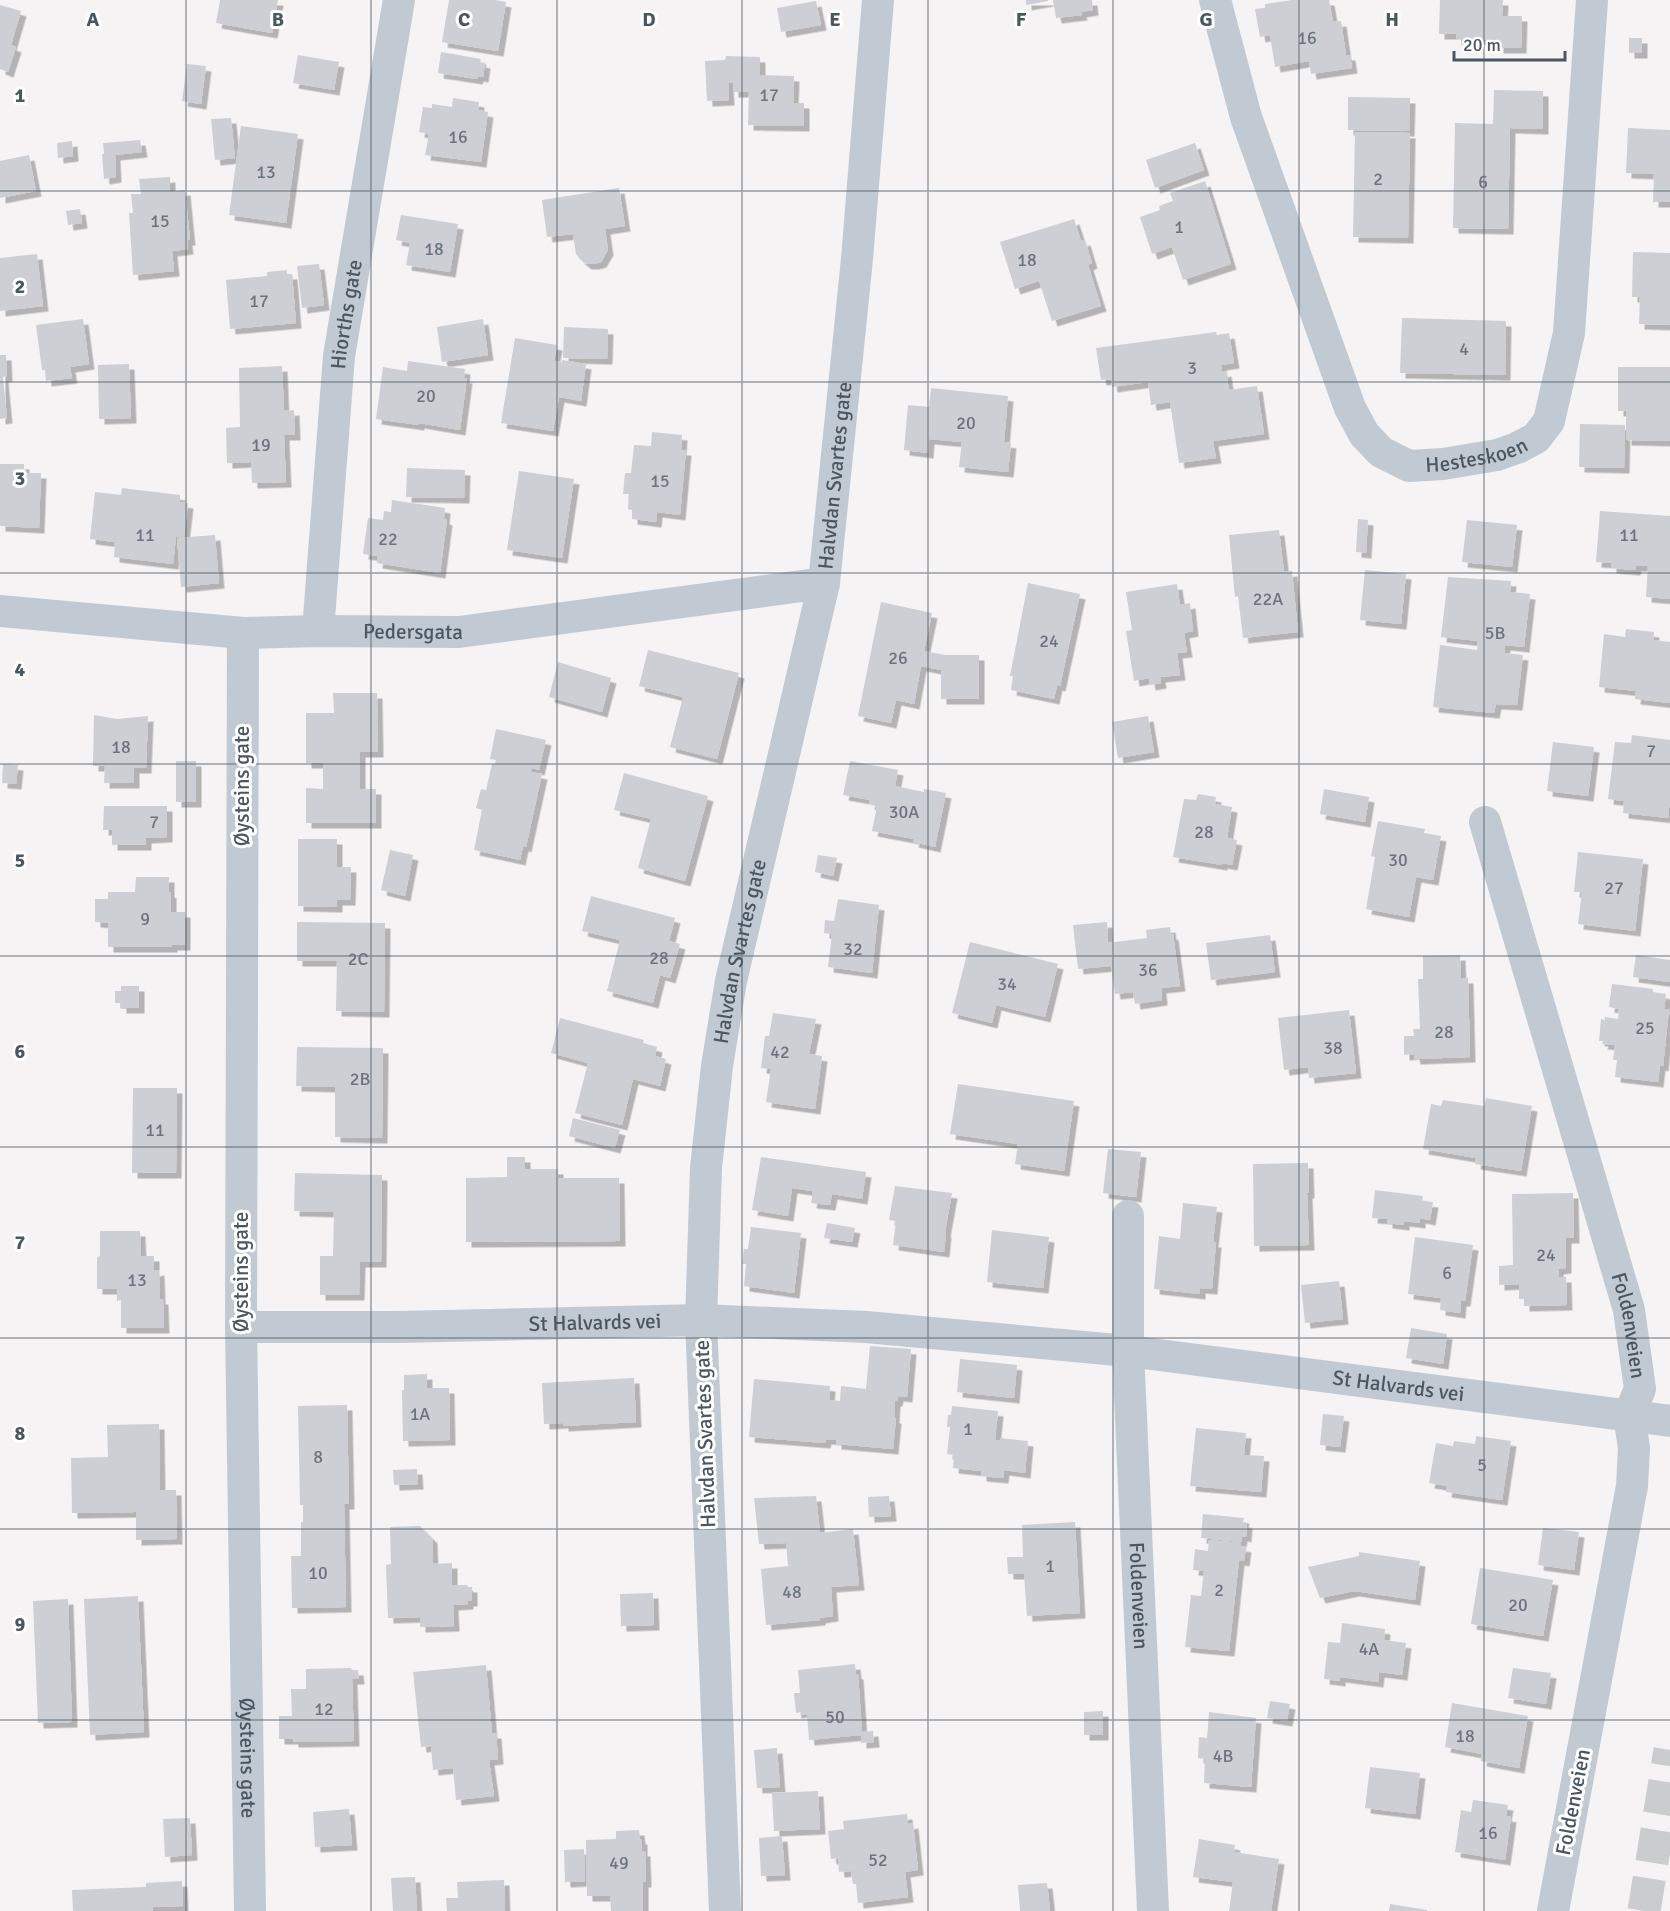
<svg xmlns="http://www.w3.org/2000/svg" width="1670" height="1911" font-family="Signika,sans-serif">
	<defs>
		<filter id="shadow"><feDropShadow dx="5.5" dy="5.5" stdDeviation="0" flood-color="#0004"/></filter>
	</defs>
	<rect width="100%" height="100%" fill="#f5f3f3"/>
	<path fill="#cdcfd5" filter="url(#shadow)" d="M220,0H278L272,33L216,23Z
		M449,0H495L506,2L498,51L442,42Z
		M1026,0H1048V1L1026,5Z
		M1053,0H1092L1093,10L1081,12L1082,15L1056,18Z
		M1292,0H1329L1333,22L1341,21L1346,55H1350L1352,68L1311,74L1309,61L1275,67L1270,35L1260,37L1255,9L1265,8V4Z
		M1440,0H1503L1502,16H1522L1521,48H1498V40L1456,39V34H1439Z
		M816,1L821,25L781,32L777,8Z
		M0,5L21,11L11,45L16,47L8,72L0,69Z
		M1629,38H1642V53H1629Z
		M441,52L481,59L480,62L485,63L483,77L478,76L477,79L438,73Z
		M298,55L339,62L334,90L293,83Z
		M726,56L760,57V75L794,76L793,103H804V126L748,125L749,92H733V83H728L729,100L707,101L705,61L725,60Z
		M187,64L206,66L201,104L182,101Z
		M1494,90L1543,91V129L1510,128L1508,229L1453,228L1455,123L1493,124Z
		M1348,97L1410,98L1409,131L1348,130Z
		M453,98L479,102L478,110L488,112L481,162L425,155L429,134L419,132L423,107L432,108V104L452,107Z
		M231,118L235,158L215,160L211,119Z
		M241,126L298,134L286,223L229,215Z
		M1628,128L1670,130V202H1653L1654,174L1626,173Z
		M1355,132L1410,133L1408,238L1353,237Z
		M140,140L142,152L115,155L116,177L104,179L102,154H104L103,143Z
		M72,141L73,156L58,158L57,143Z
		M1195,143L1204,170L1155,188L1146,160Z
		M29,155L36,191L0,198V161Z
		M170,177V192L185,190L190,240H187L188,249L172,251L174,271L133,275L129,213H133L131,194H141L139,179Z
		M1205,181L1231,264L1183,280L1172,247L1152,254L1140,217L1160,210L1159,206L1173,201L1170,193Z
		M619,188L625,226L605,229L608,250L601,262L594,264H586L580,259L576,254L573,234L547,237L542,200Z
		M80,209L82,223L68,225L66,211Z
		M401,215L458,224L450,272L406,265L410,243L396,240Z
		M1074,219L1081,241L1085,240L1092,263L1088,265L1101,306L1052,321L1039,281L1015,289L1000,242Z
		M1633,252L1670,253V325L1639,324L1640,297H1632Z
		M37,254L43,306L0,311V258Z
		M319,264L324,305L302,308L297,266Z
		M287,270V274H292L296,323L230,329L226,280L267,276V272Z
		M1402,318L1506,321L1505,375L1400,373Z
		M83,319L89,364L70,367L72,378L46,381L45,370H42L36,325Z
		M483,319L488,355L442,362L437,327Z
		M564,327L608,329L607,359L563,358Z
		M1216,332L1217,335L1229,333L1234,363L1221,365L1222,372L1226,371L1229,390L1257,386L1264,434L1213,441L1216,458L1179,463L1170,402L1151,405L1148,382L1112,387L1111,379L1101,380L1096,348Z
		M515,338L557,345L554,361L562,362V360L586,364L581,401L559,397L553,431L501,423Z
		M0,355H6L7,376L3,377L7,418L0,419Z
		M408,361L465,369L464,378H467L460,430L419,423V425L376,419L383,367L407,371Z
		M129,364L131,418L99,419L98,365Z
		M282,366L284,411L294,410L295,435H284L286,482L252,483L251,462L227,463L226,428L240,427L239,368Z
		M1618,367H1670V441L1626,440V411H1618Z
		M931,388L1008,396L1004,442L1011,443L1008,472L959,467L962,442L929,439L928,453L904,450L908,405L929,407Z
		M1580,424L1625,425L1624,468L1579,467Z
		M652,432L682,435L681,450H686L680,515L657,512L656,522L632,519V510L628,509L629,494H623L625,473H631L634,445L651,446Z
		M0,464H24V473H41L39,528L0,526Z
		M407,468L465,470L464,498L406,497Z
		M519,471L574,479L562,558L507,550Z
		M122,488L180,495V502L188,503L184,537L176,536L173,564L114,557L115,542L90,539L95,492L121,495Z
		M392,500L445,508L444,519L447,520L440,573L377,563L378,556L363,554L368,518L383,520L384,511L391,512Z
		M1600,511L1670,516V599L1646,597L1648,566H1636L1635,570L1611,568V563L1596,562Z
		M1358,519L1368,520L1366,553L1356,552Z
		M1467,520L1517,525L1512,567L1462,562Z
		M1279,530L1284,572L1292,571L1298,632L1243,638L1238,596L1235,597L1229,535Z
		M215,535L219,583L181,587L177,538Z
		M1365,570L1406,574L1401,624L1360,620Z
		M1448,577L1511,581L1510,592L1530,594L1524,647L1505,645L1504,653L1523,655L1517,705L1496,704L1494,713L1433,707L1440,645L1477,650L1478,641L1441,637Z
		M1028,583L1080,594L1060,686L1057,685L1054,699L1011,690L1013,676H1010Z
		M1177,584L1180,605L1190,603L1193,631L1184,633L1187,652L1177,653L1180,675L1160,677L1161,683L1150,685L1149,678L1134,681L1126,631L1132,630L1126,592Z
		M881,602L932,613L924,651L945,655H979V699H941V670L921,666L914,704L896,700L891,723L858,716Z
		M1626,629L1654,632L1653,640L1670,642V703L1635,699L1636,691L1599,687L1604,634L1625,637Z
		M648,650L739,673L717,759L670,747L683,697L639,686Z
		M558,662L611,678L602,712L549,697Z
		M333,693H377L378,752H360V789H376V823H306V788L323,789V763H306V713H334Z
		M94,715L117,719L148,716L146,768H134V783H104L105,766H93Z
		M1148,716L1154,752L1118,758L1112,722Z
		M496,729L546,740L539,770L532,768L531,772L542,774L526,847L523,846L520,860L474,850L482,810L476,808L481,789L486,790L492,764H495L496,760L490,759Z
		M1632,735L1670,740V798L1668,818L1623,813L1624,801L1608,799L1615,742L1631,743Z
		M1553,742L1594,747L1588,796L1547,791Z
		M176,761H196V802H176Z
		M850,761L898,770L895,786L924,792V789L946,793L935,847L913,842L914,839L872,831L877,806L869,804L870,800L843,795Z
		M3,764L18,765L16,784L2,783Z
		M624,773L708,796L685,881L638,868L651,819L614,810Z
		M1324,789L1369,797L1365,822L1320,814Z
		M1198,794L1216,797L1215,804L1232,807L1227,838L1237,840L1232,865L1222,863V865L1173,857L1184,799L1196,800Z
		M104,806H167V837L146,838V845H112V830H103Z
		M1378,821L1425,829L1424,833L1441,836L1433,880L1416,877L1409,917L1366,909L1375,857L1371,856Z
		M298,839H337V867H351L350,900H337V907L298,906Z
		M390,850L413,855L405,896L381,890Z
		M1578,852L1643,859L1635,931L1578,924L1582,892H1574Z
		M818,855L837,858L833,876L815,872Z
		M136,877H169V893L171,892V912H185V945H172V947H108V923L95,922V899H108V892H135Z
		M591,896L675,918L669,941L680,944L670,978L660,975L653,1003L607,991L620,940L582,931Z
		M838,899L879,905L872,973L828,967L832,934L824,933L825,920L834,921Z
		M297,922L385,923L384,1012L336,1011L337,961H297Z
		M1107,922L1108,943L1147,938L1146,930L1170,927L1171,935L1173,934L1180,986L1161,988L1162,1000L1135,1004L1133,992L1115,994L1111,966L1078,969L1073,925Z
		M1270,935L1275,972L1211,980L1206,943Z
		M970,942L1058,964L1045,1017L996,1005L992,1023L952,1013Z
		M1460,955L1461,978H1468L1470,1057L1415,1059L1414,1054L1404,1055V1036H1414L1413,1029H1420L1418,979H1423V956Z
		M1636,955L1670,960V982L1633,977Z
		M1612,984L1653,989V992L1666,994L1664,1009H1669L1663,1066L1660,1065L1658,1082L1615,1077L1617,1060H1613L1615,1045L1602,1044L1603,1041H1599L1601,1019L1605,1020V1017L1618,1019L1619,1009L1609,1007Z
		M121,986H139V1008H121V1003H115V991H121Z
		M1349,1010L1356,1073L1309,1078L1308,1067L1284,1070L1278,1018Z
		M773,1013L816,1019L809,1054L822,1056L815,1109L766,1102L771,1069L761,1068L765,1036H769Z
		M560,1018L644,1040L643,1043L657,1047L655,1056L666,1059L660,1086L633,1079L622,1125L575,1113L588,1063L551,1053Z
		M297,1047L383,1048L382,1138L335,1137V1087L296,1086Z
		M958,1084L1074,1101L1064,1171L1015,1164L1018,1144L950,1134Z
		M133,1088H177L176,1173H132Z
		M1486,1098L1532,1106L1521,1171L1475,1164L1476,1158L1423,1149L1431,1104L1441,1106L1443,1100L1484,1106Z
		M573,1118L620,1130L615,1148L569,1136Z
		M1108,1149L1141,1152L1136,1197L1103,1193Z
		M507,1157H525V1169H558V1178H619L620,1241L466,1242V1178L507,1177Z
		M761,1157L866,1172L862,1199L832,1194L830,1205L811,1203L813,1191L792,1188L788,1216L752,1210Z
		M1308,1163L1309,1193H1307L1309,1245L1254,1246L1253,1164Z
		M295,1173L382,1175L381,1262H360L359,1295H320V1256H333L334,1212L294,1211Z
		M895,1186L952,1193L945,1232H946L944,1252L893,1245L896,1221L889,1220Z
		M1375,1190L1423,1196L1422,1201L1433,1202L1430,1220L1420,1218V1223L1404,1221V1225L1387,1223V1219L1372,1218Z
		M1573,1193L1574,1238H1566V1268L1558,1269L1559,1277H1566L1567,1305L1524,1306V1299H1519V1284L1499,1285V1266L1513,1265L1512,1194Z
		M1183,1203L1217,1207L1213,1242H1216L1212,1289L1200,1288V1294L1154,1289L1159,1236L1180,1239Z
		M827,1223L855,1228L852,1242L824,1238Z
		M751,1227L801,1233L794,1293L744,1286L746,1264H742L744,1249H748Z
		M992,1230L1049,1237L1043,1288L987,1282Z
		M100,1231H140L141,1256H154V1271L159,1270L160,1299H163L164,1328H121V1300L117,1301V1289H97V1257L100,1256Z
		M1415,1237L1473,1245L1465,1301H1461L1460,1313L1440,1310L1441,1298L1408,1294Z
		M1339,1281L1343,1319L1305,1323L1301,1285Z
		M1411,1328L1447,1334L1443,1364L1406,1358Z
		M870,1346L911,1349L907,1397L898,1396L897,1401H895L894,1418H896L893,1449L836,1444V1440L826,1439L825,1443L749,1437L754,1379L830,1386L829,1400L840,1401L841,1386L866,1389Z
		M960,1359L1017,1365L1014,1398L957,1392Z
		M427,1374V1388H449L450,1440L403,1441L402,1390H404V1375Z
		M634,1378L636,1422L563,1426V1423L544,1424L542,1383Z
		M347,1405L349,1504H344L346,1607L292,1608L291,1556H301V1522H303V1505H300L298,1406Z
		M952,1406L998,1411L995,1440L1000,1441V1438L1028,1441L1025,1473L1004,1470L1003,1478L981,1476V1471L953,1468L954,1455L947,1454L950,1427H947L948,1415H951Z
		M1323,1414L1344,1416L1340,1447L1320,1445Z
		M159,1424L160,1490H176L177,1539L136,1540V1512L72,1513L71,1458L108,1457L107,1425Z
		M1196,1428L1246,1433L1244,1455L1264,1456L1261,1492L1190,1486Z
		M1476,1436L1511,1441L1502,1500L1446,1492L1447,1486L1429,1483L1436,1443L1453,1446L1454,1441L1475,1444Z
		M417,1469L418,1484L394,1485L393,1470Z
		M816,1496L820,1533L853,1529L859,1585L831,1587L833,1616L820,1618V1620L766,1625L761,1569L788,1566L786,1543L759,1544L754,1498Z
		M889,1496L891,1516L869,1517L868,1497Z
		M1203,1514L1244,1518L1243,1522L1247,1523L1246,1537L1242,1536L1241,1542L1201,1538Z
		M1075,1522L1080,1613L1027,1616L1024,1574H1008L1007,1557H1023L1022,1525Z
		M420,1526L432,1538L433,1564L452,1563V1585H467L468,1587H472V1601H468V1604L453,1605L454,1626L420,1627V1617L388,1618L386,1565L391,1564L390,1527Z
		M1543,1528L1579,1532L1574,1570L1538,1565Z
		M1209,1540L1241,1543L1240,1546L1246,1547L1244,1561L1239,1560L1229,1651L1185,1647L1191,1595L1201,1596L1204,1571L1193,1570L1195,1549L1208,1551Z
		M1359,1552L1420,1561L1415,1600L1354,1591L1320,1598L1308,1567L1359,1556Z
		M1480,1568L1553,1580L1543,1636L1471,1624Z
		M653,1593L654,1625L621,1626L620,1594Z
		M138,1596L144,1732L90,1735L84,1599Z
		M68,1599L72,1722L38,1723L33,1601Z
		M1342,1623L1385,1629L1384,1640L1406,1643L1402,1675L1379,1672L1378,1682L1340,1677V1681L1324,1679L1328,1642L1340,1643Z
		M855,1664L856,1674H858L862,1732L873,1731L874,1742L861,1743V1735L809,1740L807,1714L802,1715V1712L796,1713L794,1693H800L798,1670Z
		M486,1665L492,1733H496L498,1759L489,1760L494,1796L456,1800L453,1768L433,1770L431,1746L421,1747L413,1672Z
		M351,1668L352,1670H358L359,1679H352L354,1741L293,1742V1739H279V1716H292L291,1689H306V1669Z
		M1513,1668L1551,1673L1546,1704L1508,1698Z
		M1270,1701L1290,1704L1287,1721L1267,1718Z
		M1452,1703L1528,1716L1519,1768L1481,1761L1482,1754L1445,1747Z
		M1103,1711V1735H1084V1712Z
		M1209,1712L1256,1718L1251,1787L1204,1783L1205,1759L1198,1758L1199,1737L1207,1738Z
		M777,1748L780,1787L757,1788L754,1750Z
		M1370,1767L1420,1773L1415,1814L1365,1808Z
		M818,1791L820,1829L774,1831L772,1793Z
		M1473,1800L1508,1805L1506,1816L1511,1817L1505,1860L1455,1852L1461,1810L1471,1812Z
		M349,1809L352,1845L315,1847L313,1812Z
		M907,1814L908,1824L913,1823L918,1870L905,1872L908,1897L858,1903L856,1884H853L851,1871L839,1872L838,1858L831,1859L828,1831L844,1829L843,1821Z
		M190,1818L192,1855L165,1857L163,1819Z
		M639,1830L640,1839H642V1851H645L646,1882H643V1911H611L610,1896H587L586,1840L616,1839V1831Z
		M782,1836L785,1875L761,1876L759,1838Z
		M1199,1839L1235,1845L1234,1852L1279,1859L1271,1911H1229L1233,1882L1193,1877Z
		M584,1849L585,1881L565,1882L564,1850Z
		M415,1877L417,1911H393L391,1878Z
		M504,1880L505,1911H447L446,1898H458L457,1882Z
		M182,1881L183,1906L153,1907V1911H73L72,1890L146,1887V1883Z
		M1047,1883L1050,1911H1020L1018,1885Z
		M1390,1904L1427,1910V1911H1389Z"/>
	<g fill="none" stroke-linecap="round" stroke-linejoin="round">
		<path stroke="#caccce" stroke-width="33" stroke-dasharray="33 16" stroke-linecap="butt" d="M1644,1911L1670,1750"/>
		<g stroke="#c1cad2" stroke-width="32">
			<path id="s1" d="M1215,0L1246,117L1350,408L1364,434L1381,452L1409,466L1443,464L1497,455L1517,448L1536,438L1549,421L1569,333L1592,0"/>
			<path id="s2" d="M0,611L243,633L318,631L459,632L824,583"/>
			<path id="s3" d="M318,631L339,356L399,0"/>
			<path id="s4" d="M243,633L241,1327L250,1911"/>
			<path id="s5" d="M1485,822L1629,1310L1640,1389L1629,1415L1634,1448L1632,1486L1553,1911"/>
			<path id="s6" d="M1128,1216V1351L1153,1911"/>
			<path id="s7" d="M241,1327H399L701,1320L866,1327L1128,1351L1670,1421"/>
			<path id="s8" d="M725,1911L701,1320L706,1168L717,1066L731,981L824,583L857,259L878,0"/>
		</g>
	</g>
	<path fill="none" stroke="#4a5661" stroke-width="1.5" stroke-opacity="0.55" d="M186,0V1911M371,0V1911M557,0V1911M742,0V1911M928,0V1911M1113,0V1911M1299,0V1911M1484,0V1911M0,191H1670M0,382H1670M0,573H1670M0,764H1670M0,956H1670M0,1147H1670M0,1338H1670M0,1529H1670M0,1720H1670"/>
	<g text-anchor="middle" stroke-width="6" stroke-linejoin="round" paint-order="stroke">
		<g font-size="18" fill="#6b747e">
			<text x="1307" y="44">16</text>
			<text x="769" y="101">17</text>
			<text x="458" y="143">16</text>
			<text x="266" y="178">13</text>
			<text x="1378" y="185">2</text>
			<text x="1483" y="188">6</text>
			<text x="160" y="227">15</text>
			<text x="1179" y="233">1</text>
			<text x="434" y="255">18</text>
			<text x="1027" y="266">18</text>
			<text x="259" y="307">17</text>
			<text x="1464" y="355">4</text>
			<text x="1192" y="374">3</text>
			<text x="426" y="402">20</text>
			<text x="966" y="429">20</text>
			<text x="261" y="451">19</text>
			<text x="660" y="487">15</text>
			<text x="145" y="541">11</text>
			<text x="1629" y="541">11</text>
			<text x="388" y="545">22</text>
			<text x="1268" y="605">22A</text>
			<text x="1495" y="639">5B</text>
			<text x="1049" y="647">24</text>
			<text x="898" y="664">26</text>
			<text x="121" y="753">18</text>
			<text x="1651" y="757">7</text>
			<text x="904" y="818">30A</text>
			<text x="154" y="828">7</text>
			<text x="1204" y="838">28</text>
			<text x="1398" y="866">30</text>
			<text x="1614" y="894">27</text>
			<text x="145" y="925">9</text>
			<text x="853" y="955">32</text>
			<text x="659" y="964">28</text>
			<text x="358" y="965">2C</text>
			<text x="1148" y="976">36</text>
			<text x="1007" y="990">34</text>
			<text x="1645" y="1034">25</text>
			<text x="1444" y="1038">28</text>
			<text x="1333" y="1054">38</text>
			<text x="780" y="1058">42</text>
			<text x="360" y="1085">2B</text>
			<text x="155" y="1136">11</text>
			<text x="1546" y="1261">24</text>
			<text x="1447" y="1279">6</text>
			<text x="137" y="1286">13</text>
			<text x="420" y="1420">1A</text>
			<text x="968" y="1435">1</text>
			<text x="318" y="1463">8</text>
			<text x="1482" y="1471">5</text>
			<text x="1050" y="1572">1</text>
			<text x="318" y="1579">10</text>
			<text x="1219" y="1596">2</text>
			<text x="792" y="1598">48</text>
			<text x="1518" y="1611">20</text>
			<text x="1369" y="1655">4A</text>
			<text x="324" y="1715">12</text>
			<text x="835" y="1723">50</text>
			<text x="1465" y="1742">18</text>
			<text x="1223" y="1762">4B</text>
			<text x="1488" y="1839">16</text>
			<text x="878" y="1866">52</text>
			<text x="619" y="1869">49</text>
		</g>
		<g font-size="21" fill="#4a5661" stroke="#fff">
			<text dy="7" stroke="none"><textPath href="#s3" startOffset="318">Hiorths gate</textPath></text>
			<text dy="7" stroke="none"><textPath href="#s1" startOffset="584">Hesteskoen</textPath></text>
			<text dy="7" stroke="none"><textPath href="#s8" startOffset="1449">Halvdan Svartes gate</textPath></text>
			<text dy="7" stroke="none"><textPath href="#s2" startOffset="414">Pedersgata</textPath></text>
			<text transform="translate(242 786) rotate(-90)" y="7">Øysteins gate</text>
			<text dy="7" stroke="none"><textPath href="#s8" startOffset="963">Halvdan Svartes gate</textPath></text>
			<text transform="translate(241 1272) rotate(-90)" y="7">Øysteins gate</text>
			<text dy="7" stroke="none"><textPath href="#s7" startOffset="354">St Halvards vei</textPath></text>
			<text dy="7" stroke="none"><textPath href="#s5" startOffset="524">Foldenveien</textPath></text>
			<text dy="7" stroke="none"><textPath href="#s7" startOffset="1161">St Halvards vei</textPath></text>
			<text transform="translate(705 1434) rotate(-92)" y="7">Halvdan Svartes gate</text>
			<text dy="7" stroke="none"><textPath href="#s6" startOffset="380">Foldenveien</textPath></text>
			<text dy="7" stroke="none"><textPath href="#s4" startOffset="1125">Øysteins gate</textPath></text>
			<text transform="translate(1573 1802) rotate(-79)" y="7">Foldenveien</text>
		</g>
	</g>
	<g font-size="20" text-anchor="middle" font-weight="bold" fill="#4a5661" stroke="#fff" stroke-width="6" stroke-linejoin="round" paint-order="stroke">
		<text x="93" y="26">A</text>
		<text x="278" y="26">B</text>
		<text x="464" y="26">C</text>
		<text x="649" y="26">D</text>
		<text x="835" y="26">E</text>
		<text x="1021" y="26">F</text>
		<text x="1206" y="26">G</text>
		<text x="1392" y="26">H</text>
		<text x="20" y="102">1</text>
		<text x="20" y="293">2</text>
		<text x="20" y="485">3</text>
		<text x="20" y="676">4</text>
		<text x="20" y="867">5</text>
		<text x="20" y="1058">6</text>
		<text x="20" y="1249">7</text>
		<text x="20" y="1440">8</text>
		<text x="20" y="1631">9</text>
	</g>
	<path d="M1454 51v9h111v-9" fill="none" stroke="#4a5661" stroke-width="3"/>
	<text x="1463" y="51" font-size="18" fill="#4a5661" stroke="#ffffff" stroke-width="4.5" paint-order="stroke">20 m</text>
</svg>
